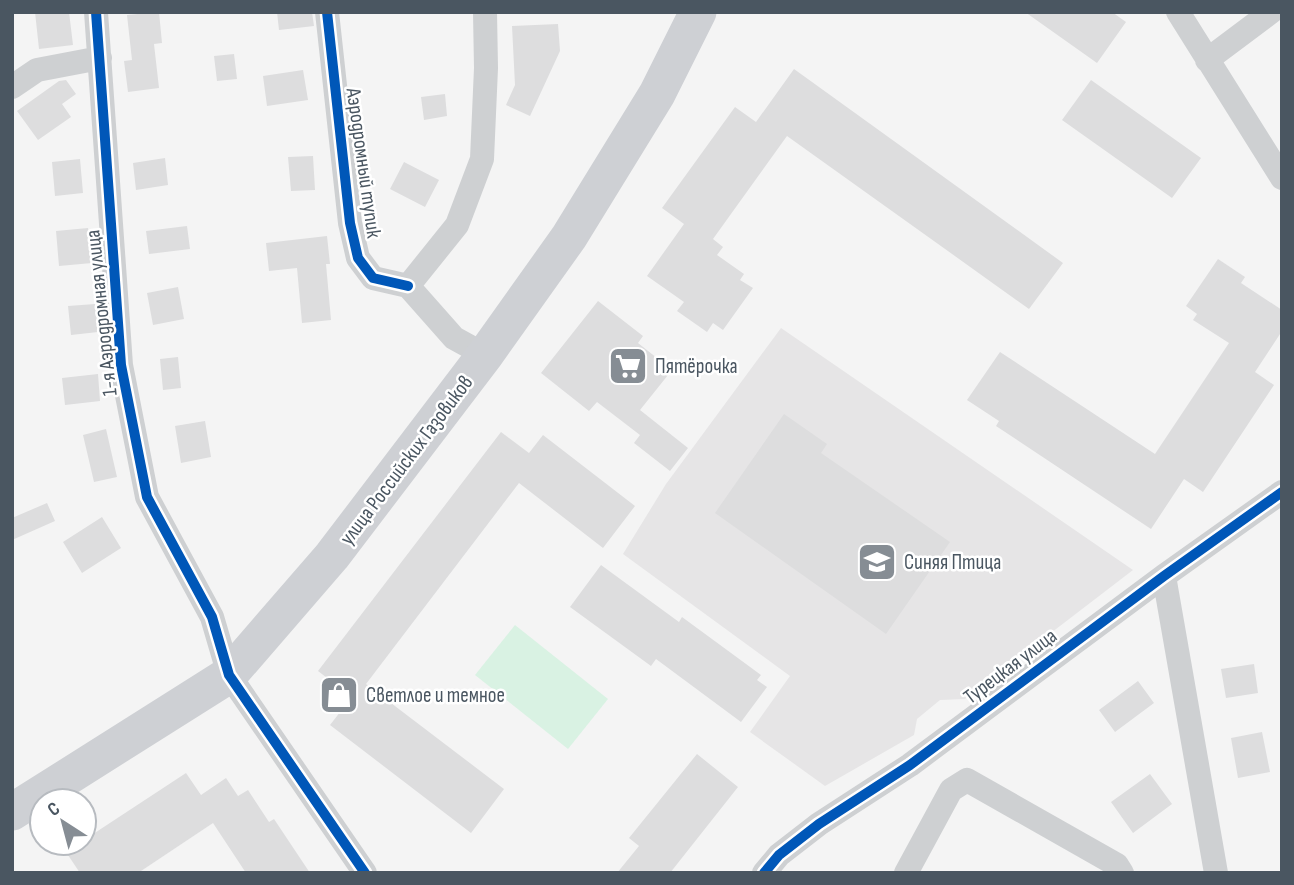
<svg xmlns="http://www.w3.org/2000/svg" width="1294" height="885" font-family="'Sofia Sans Condensed',sans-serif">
	<rect width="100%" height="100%" fill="#f4f4f4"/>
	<path fill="#e6e5e6" d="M781,328L1133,570L965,699L940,700L917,719L914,735L825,786L750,732L790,676L623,554L666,484Z"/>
	<path fill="#d9f2e3" d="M515,625L608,699L568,749L475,675Z"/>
	<path fill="#ddddde" d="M35,12H69L73,45L39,49Z
		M159,12L162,43L154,44L159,88L128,92L124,61L132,60L127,15Z
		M277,12H312L314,26L279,30Z
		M1025,12H1112L1126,22L1097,63Z
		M558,24L560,51L530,116L506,105L515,85L512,26Z
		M234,54L237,79L217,81L214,56Z
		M794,69L1063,263L1029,309L787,136L713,239L723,247L717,255L744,274L740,280L753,288L723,330L713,323L707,332L677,311L684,302L647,276L684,224L662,208L735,107L756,122Z
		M303,70L308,100L267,106L263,76Z
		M66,80L76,94L62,104L71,117L38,140L17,111L59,81Z
		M1091,80L1201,158L1172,198L1062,120Z
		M445,94L447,116L424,120L421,97Z
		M313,156L315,190L291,191L288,157Z
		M165,158L168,185L136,190L133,163Z
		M80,159L83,193L55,196L52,162Z
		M404,162L439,180L425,207L390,189Z
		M187,226L190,249L149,254L146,231Z
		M88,228L92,263L59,266L56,231Z
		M327,236L330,264H326L331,320L302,323L297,268L269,271L266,243Z
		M1218,259L1245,277L1241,283L1282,310V331L1255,372L1274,385L1203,492L1184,479L1151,529L996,426L999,421L967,400L1000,352L1155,454L1229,343L1193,320L1197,314L1186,306Z
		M178,287L184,319L153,325L147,293Z
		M598,301L643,336L638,343L672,370L640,410L688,448L670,471L634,443L640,435L597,402L589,411L541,373Z
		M95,304L98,332L71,335L68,306Z
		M178,357L181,388L163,390L160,359Z
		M98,374L100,401L65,405L62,378Z
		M784,414L827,444L821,453L950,542L886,634L715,513Z
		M205,421L211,457L181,463L175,426Z
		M106,429L117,477L94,482L83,435Z
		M501,432L529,453L543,435L635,506L603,548L519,483L366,684L504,789L471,833L330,725L344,707L327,694L335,684L318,671Z
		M47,503L55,521L12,540V518Z
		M102,517L121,548L82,573L63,542Z
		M601,565L679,622L682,617L761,675L757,680L767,687L741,722L656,659L651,666L570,607Z
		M1254,664L1258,693L1226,698L1221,669Z
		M1138,681L1154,703L1115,732L1099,710Z
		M1262,732L1270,772L1238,778L1231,738Z
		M697,754L738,787L670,873H617L639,846L629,838Z
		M186,773L201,795L226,778L238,796L248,790L269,822L274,819L310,873H246L213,823L138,873H80L66,852L79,843H84V840Z
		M1150,774L1172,804L1133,833L1111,802Z"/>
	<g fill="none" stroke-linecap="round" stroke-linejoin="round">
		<path stroke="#ced0d2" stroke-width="24" d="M96,12L121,365L147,497L212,617L229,675L365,873
			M327,12L350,223L358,258L373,278L408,286
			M1178,12L1282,178
			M1207,60L1271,12
			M12,87L37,70L100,58
			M408,286L457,225L482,159L486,68L485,12
			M408,286L454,338L485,355
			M1164,576L1216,873
			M764,873L779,855L819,824L910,765L1164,576L1282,492
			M906,873L951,790L967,780L1117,865L1122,873"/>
		<path stroke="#ced0d4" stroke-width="37" d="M12,812L229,675L332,556L485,355L569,237L657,94L698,12"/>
		<g stroke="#fff" stroke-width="15">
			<path id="cycleway" d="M96,12L121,365L147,497L212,617L229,675L365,873
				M327,12L350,223L358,258L373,278L408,286
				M764,873L779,855L819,824L910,765L1164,576L1282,492"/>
		</g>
		<use href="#cycleway" stroke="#0057b8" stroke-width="10"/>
	</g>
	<defs>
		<g id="supermarket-square" transform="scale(2.0125)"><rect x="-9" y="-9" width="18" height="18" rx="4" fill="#868d94" stroke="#fff"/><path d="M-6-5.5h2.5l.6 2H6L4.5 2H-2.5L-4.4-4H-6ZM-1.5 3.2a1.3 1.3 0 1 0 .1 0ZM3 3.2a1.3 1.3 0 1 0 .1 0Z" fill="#fff"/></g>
		<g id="school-square" transform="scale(2.0125)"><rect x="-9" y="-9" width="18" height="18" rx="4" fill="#868d94" stroke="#fff"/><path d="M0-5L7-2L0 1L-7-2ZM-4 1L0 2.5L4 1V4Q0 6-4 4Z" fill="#fff"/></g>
		<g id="shop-square" transform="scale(2.0125)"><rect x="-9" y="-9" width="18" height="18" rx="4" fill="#868d94" stroke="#fff"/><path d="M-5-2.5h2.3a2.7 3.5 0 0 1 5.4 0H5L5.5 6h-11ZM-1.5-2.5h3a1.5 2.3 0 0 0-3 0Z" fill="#fff"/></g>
	</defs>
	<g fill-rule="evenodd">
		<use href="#supermarket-square" x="628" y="366"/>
		<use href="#school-square" x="877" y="562"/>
		<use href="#shop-square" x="339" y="695"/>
	</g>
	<g text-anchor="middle" stroke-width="5" stroke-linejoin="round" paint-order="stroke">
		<g font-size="21" fill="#4a5661" stroke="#fff">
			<text transform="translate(364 163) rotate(82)" y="7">Аэродромный тупик</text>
			<text transform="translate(101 313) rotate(-96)" y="7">1-я Аэродромная улица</text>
			<text transform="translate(406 460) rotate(-53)" y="7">улица Российских Газовиков</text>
			<text transform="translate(1010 666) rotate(-37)" y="7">Турецкая улица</text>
		</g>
		<g font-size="21" fill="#4a5661" stroke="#fff" text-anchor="start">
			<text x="655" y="373">Пятёрочка</text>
			<text x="904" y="569">Синяя Птица</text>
			<text x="366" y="702">Светлое и темное</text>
		</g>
	</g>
	<rect width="1294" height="885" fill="none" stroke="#4a5661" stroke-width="28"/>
	<g transform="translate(63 822) rotate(324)"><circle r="33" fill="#ffffff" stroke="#b7bbc0" stroke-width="2"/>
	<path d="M0-5L12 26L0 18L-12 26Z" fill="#868d94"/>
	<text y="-10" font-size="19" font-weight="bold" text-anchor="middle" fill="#4a5661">С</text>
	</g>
</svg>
